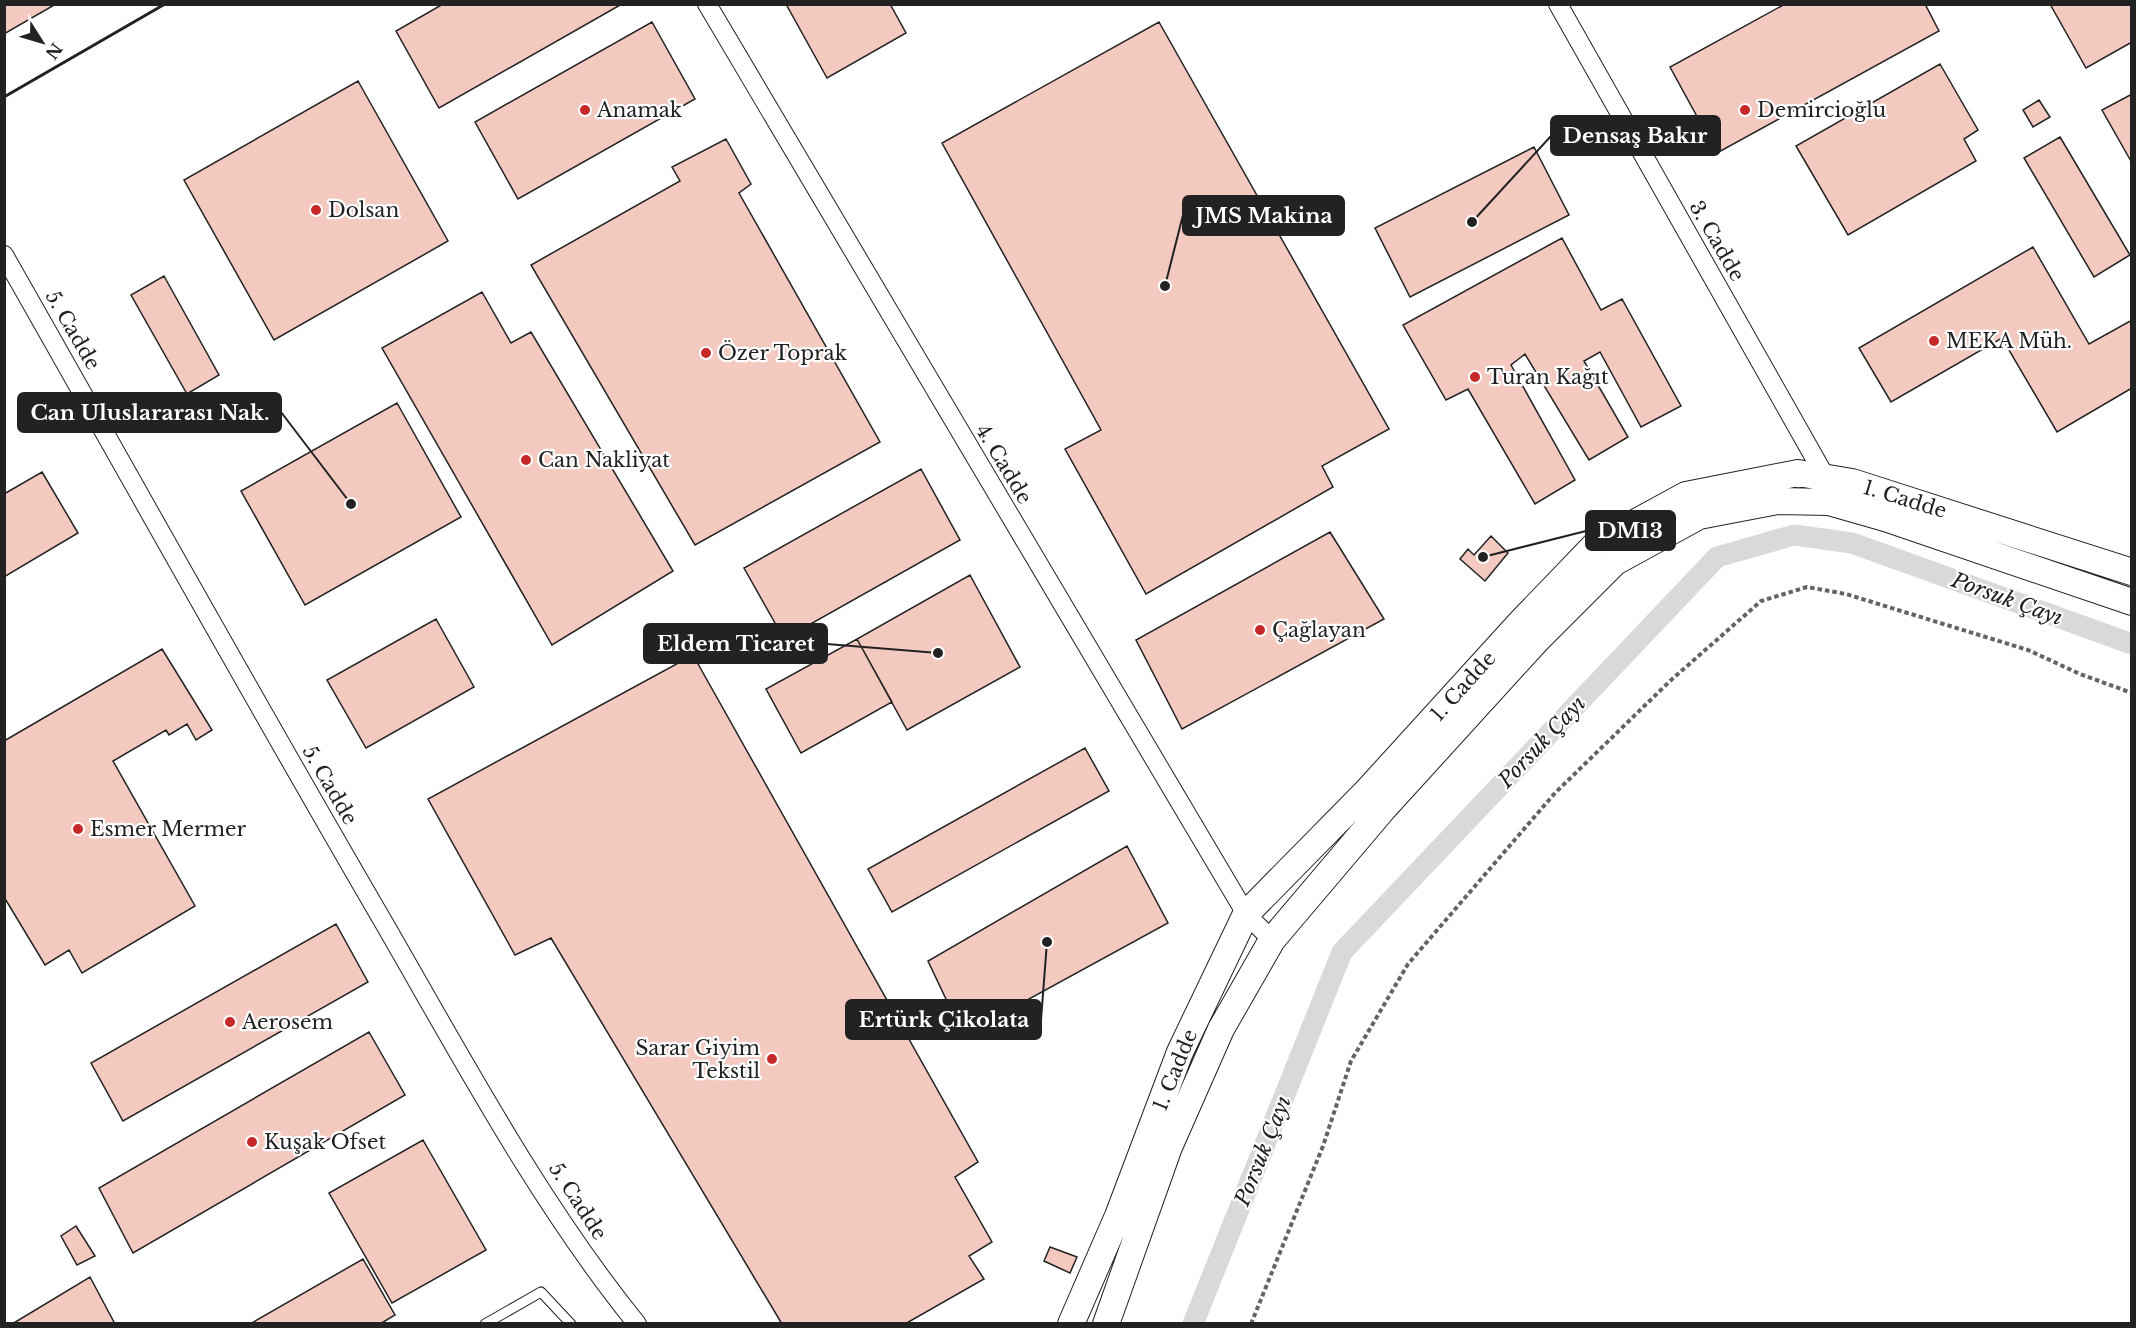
<svg xmlns="http://www.w3.org/2000/svg" width="2136" height="1328" font-family="'Libre Baskerville',serif">
	<rect width="100%" height="100%" fill="#fff"/>
	<g fill="none" stroke-linecap="round" stroke-linejoin="round">
		<path stroke="#d9d9d9" stroke-width="21" d="M1193,1324L1342,952L1717,557L1794,535L1852,543L2132,644"/>
	</g>
	<path fill="#f3c9c0" stroke="#222" stroke-width="1.5" d="M4,4H56L4,34Z
		M443,4H622L439,108L396,31Z
		M786,4H890L906,33L827,78Z
		M1785,4H1925L1939,31L1717,153L1670,67Z
		M2050,4H2132V42L2086,68Z
		M652,22L695,99L518,199L475,122Z
		M1159,22L1389,429L1322,466L1333,487L1146,594L1065,449L1101,430L942,143Z
		M1940,64L1978,130L1964,139L1976,161L1848,235L1796,146Z
		M358,81L448,241L274,340L184,180Z
		M2132,94V163L2102,110Z
		M2039,100L2050,117L2033,127L2023,110Z
		M2060,137L2130,255L2094,277L2024,158Z
		M726,139L751,184L739,193L880,442L695,545L531,265L680,181L672,167Z
		M1534,147L1569,215L1410,297L1375,228Z
		M1562,238L1601,310L1622,299L1681,406L1641,427L1600,352L1584,361L1628,437L1589,460L1525,354L1511,365L1575,480L1535,504L1468,389L1446,400L1403,325Z
		M2033,247L2089,344L2132,320V388L2057,432L2002,338L1891,402L1859,348Z
		M164,276L219,375L187,394L131,295Z
		M482,292L511,343L531,332L673,571L552,645L382,348Z
		M397,403L461,517L305,605L241,491Z
		M921,469L960,540L784,639L744,568Z
		M42,472L78,533L4,577V494Z
		M1330,532L1384,619L1182,729L1136,640Z
		M1491,536L1508,553L1485,581L1460,559L1468,549L1474,555Z
		M970,575L1020,667L907,730L857,639Z
		M436,619L474,687L366,748L327,680Z
		M857,639L892,702L801,753L766,689Z
		M162,649L212,730L196,740L187,724L169,735L166,730L113,761L195,906L82,973L69,950L45,965L4,897V741Z
		M693,655L978,1162L955,1177L992,1242L969,1256L984,1279L905,1324H782L551,938L515,955L428,799Z
		M1085,748L1109,791L892,912L868,869Z
		M1127,846L1168,923L963,1035L928,961Z
		M336,924L368,982L123,1121L91,1063Z
		M369,1032L405,1095L133,1253L99,1188Z
		M423,1140L486,1250L392,1303L329,1193Z
		M76,1226L95,1256L77,1265L61,1236Z
		M1050,1247L1077,1257L1070,1273L1044,1261Z
		M363,1259L395,1315L380,1324H250Z
		M90,1277L115,1324H12Z"/>
	<g fill="none" stroke-linecap="round" stroke-linejoin="round">
		<g stroke="#222" stroke-width="11">
			<path id="lane" d="M485,1324L541,1292L571,1324"/>
		</g>
		<g stroke="#222" stroke-width="20">
			<path id="street" d="M707,4L1246,914L1272,940
				M1558,4L1826,478L1827,484
				M4,255C131,478 255,702 384,923C462,1058 539,1203 637,1324"/>
		</g>
		<g stroke="#222" stroke-width="28">
			<path id="secondary" d="M1071,1324L1118,1216L1180,1052L1246,914L1368,790L1520,623L1596,544L1686,495L1798,473L1852,482L2132,572
				M1106,1324L1169,1147L1221,1029L1272,940L1383,809L1537,640L1615,562L1699,516L1778,501L1829,502L1885,518L2132,602"/>
		</g>
		<path stroke="#646464" stroke-width="4" stroke-dasharray="4.5 3" stroke-linecap="butt" d="M1251,1324L1323,1146L1351,1061L1408,964L1555,793L1670,681L1761,601L1807,587L1846,594L2028,650L2080,674L2132,693"/>
		<use href="#lane" stroke="#fff" stroke-width="9"/>
		<use href="#street" stroke="#fff" stroke-width="18"/>
		<use href="#secondary" stroke="#fff" stroke-width="26"/>
		<path stroke="#222" stroke-width="3" d="M4,97L165,4"/>
	</g>
	<g fill="#c62828" stroke="#fff" stroke-width="2">
		<circle cx="585" cy="110" r="6"/>
		<circle cx="1745" cy="110" r="6"/>
		<circle cx="316" cy="210" r="6"/>
		<circle cx="1934" cy="341" r="6"/>
		<circle cx="706" cy="353" r="6"/>
		<circle cx="1475" cy="377" r="6"/>
		<circle cx="526" cy="460" r="6"/>
		<circle cx="1260" cy="630" r="6"/>
		<circle cx="78" cy="829" r="6"/>
		<circle cx="230" cy="1022" r="6"/>
		<circle cx="772" cy="1059" r="6"/>
		<circle cx="252" cy="1142" r="6"/>
	</g>
	<g text-anchor="middle" stroke-width="4.5" stroke-linejoin="round" paint-order="stroke">
		<g font-size="20" fill="#222" stroke="#fff" text-anchor="start">
			<text x="597" y="117">Anamak</text>
			<text x="1757" y="117">Demircioğlu</text>
			<text x="328" y="217">Dolsan</text>
			<text x="1946" y="348">MEKA Müh.</text>
			<text x="718" y="360">Özer Toprak</text>
			<text x="1487" y="384">Turan Kağıt</text>
			<text x="538" y="467">Can Nakliyat</text>
			<text x="1272" y="637">Çağlayan</text>
			<text x="90" y="836">Esmer Mermer</text>
			<text x="242" y="1029">Aerosem</text>
			<text x="760" y="1055" text-anchor="end">Sarar Giyim<tspan x="760" dy="23">Tekstil</tspan></text>
			<text x="264" y="1149">Kuşak Ofset</text>
		</g>
		<g font-size="20" fill="#222" stroke="#fff">
			<text transform="translate(1717 241) rotate(60)" y="7">3. Cadde</text>
			<text transform="translate(73 330) rotate(60)" y="7">5. Cadde</text>
			<text transform="translate(1004 464) rotate(59)" y="7">4. Cadde</text>
			<text transform="translate(1905 499) rotate(17)" y="7">1. Cadde</text>
			<text transform="translate(1463 686) rotate(-48)" y="7">1. Cadde</text>
			<text transform="translate(330 785) rotate(60)" y="7">5. Cadde</text>
			<text transform="translate(1175 1070) rotate(-68)" y="7">1. Cadde</text>
			<text transform="translate(578 1201) rotate(57)" y="7">5. Cadde</text>
		</g>
		<g font-size="21" font-style="italic" fill="#222" stroke="#fff">
			<text transform="translate(2007 599) rotate(20)" y="7">Porsuk Çayı</text>
			<text transform="translate(1542 742) rotate(-47)" y="7">Porsuk Çayı</text>
			<text transform="translate(1263 1151) rotate(-68)" y="7">Porsuk Çayı</text>
		</g>
	</g>
	<path fill="none" stroke="#222" stroke-width="2" d="M1472 222L1551 136M1165 286L1183 215M351 504L281 412M1483 557L1586 531M938 653L827 644M1047 942L1041 1020"/>
	<g fill="#222" stroke="#fff" stroke-width="2">
		<circle cx="1472" cy="222" r="6"/>
		<circle cx="1165" cy="286" r="6"/>
		<circle cx="351" cy="504" r="6"/>
		<circle cx="1483" cy="557" r="6"/>
		<circle cx="938" cy="653" r="6"/>
		<circle cx="1047" cy="942" r="6"/>
	</g>
	<g fill="#222" stroke="#222" stroke-width="2">
		<rect x="1551" y="116" width="169" height="39" rx="6"/>
		<rect x="1183" y="196" width="161" height="39" rx="6"/>
		<rect x="18" y="393" width="263" height="39" rx="6"/>
		<rect x="1586" y="511" width="89" height="39" rx="6"/>
		<rect x="644" y="624" width="183" height="39" rx="6"/>
		<rect x="846" y="1000" width="195" height="39" rx="6"/>
	</g>
	<g font-size="21" text-anchor="middle" font-weight="bold" fill="#fff">
		<text x="1635" y="143">Densaş Bakır</text>
		<text x="1264" y="223">JMS Makina</text>
		<text x="150" y="420">Can Uluslararası Nak.</text>
		<text x="1630" y="538">DM13</text>
		<text x="736" y="651">Eldem Ticaret</text>
		<text x="944" y="1027">Ertürk Çikolata</text>
	</g>
	<rect width="2136" height="1328" fill="none" stroke="#222222" stroke-width="12"/>
	<g transform="translate(42 42) rotate(127)" stroke="#ffffff" stroke-width="4.5" paint-order="stroke">
	<path d="M0-4.5L10 22L0 15L-10 22Z" fill="#222222"/>
	<text y="-9" font-size="16" font-weight="bold" text-anchor="middle" fill="#222222">N</text>
	</g>
</svg>
